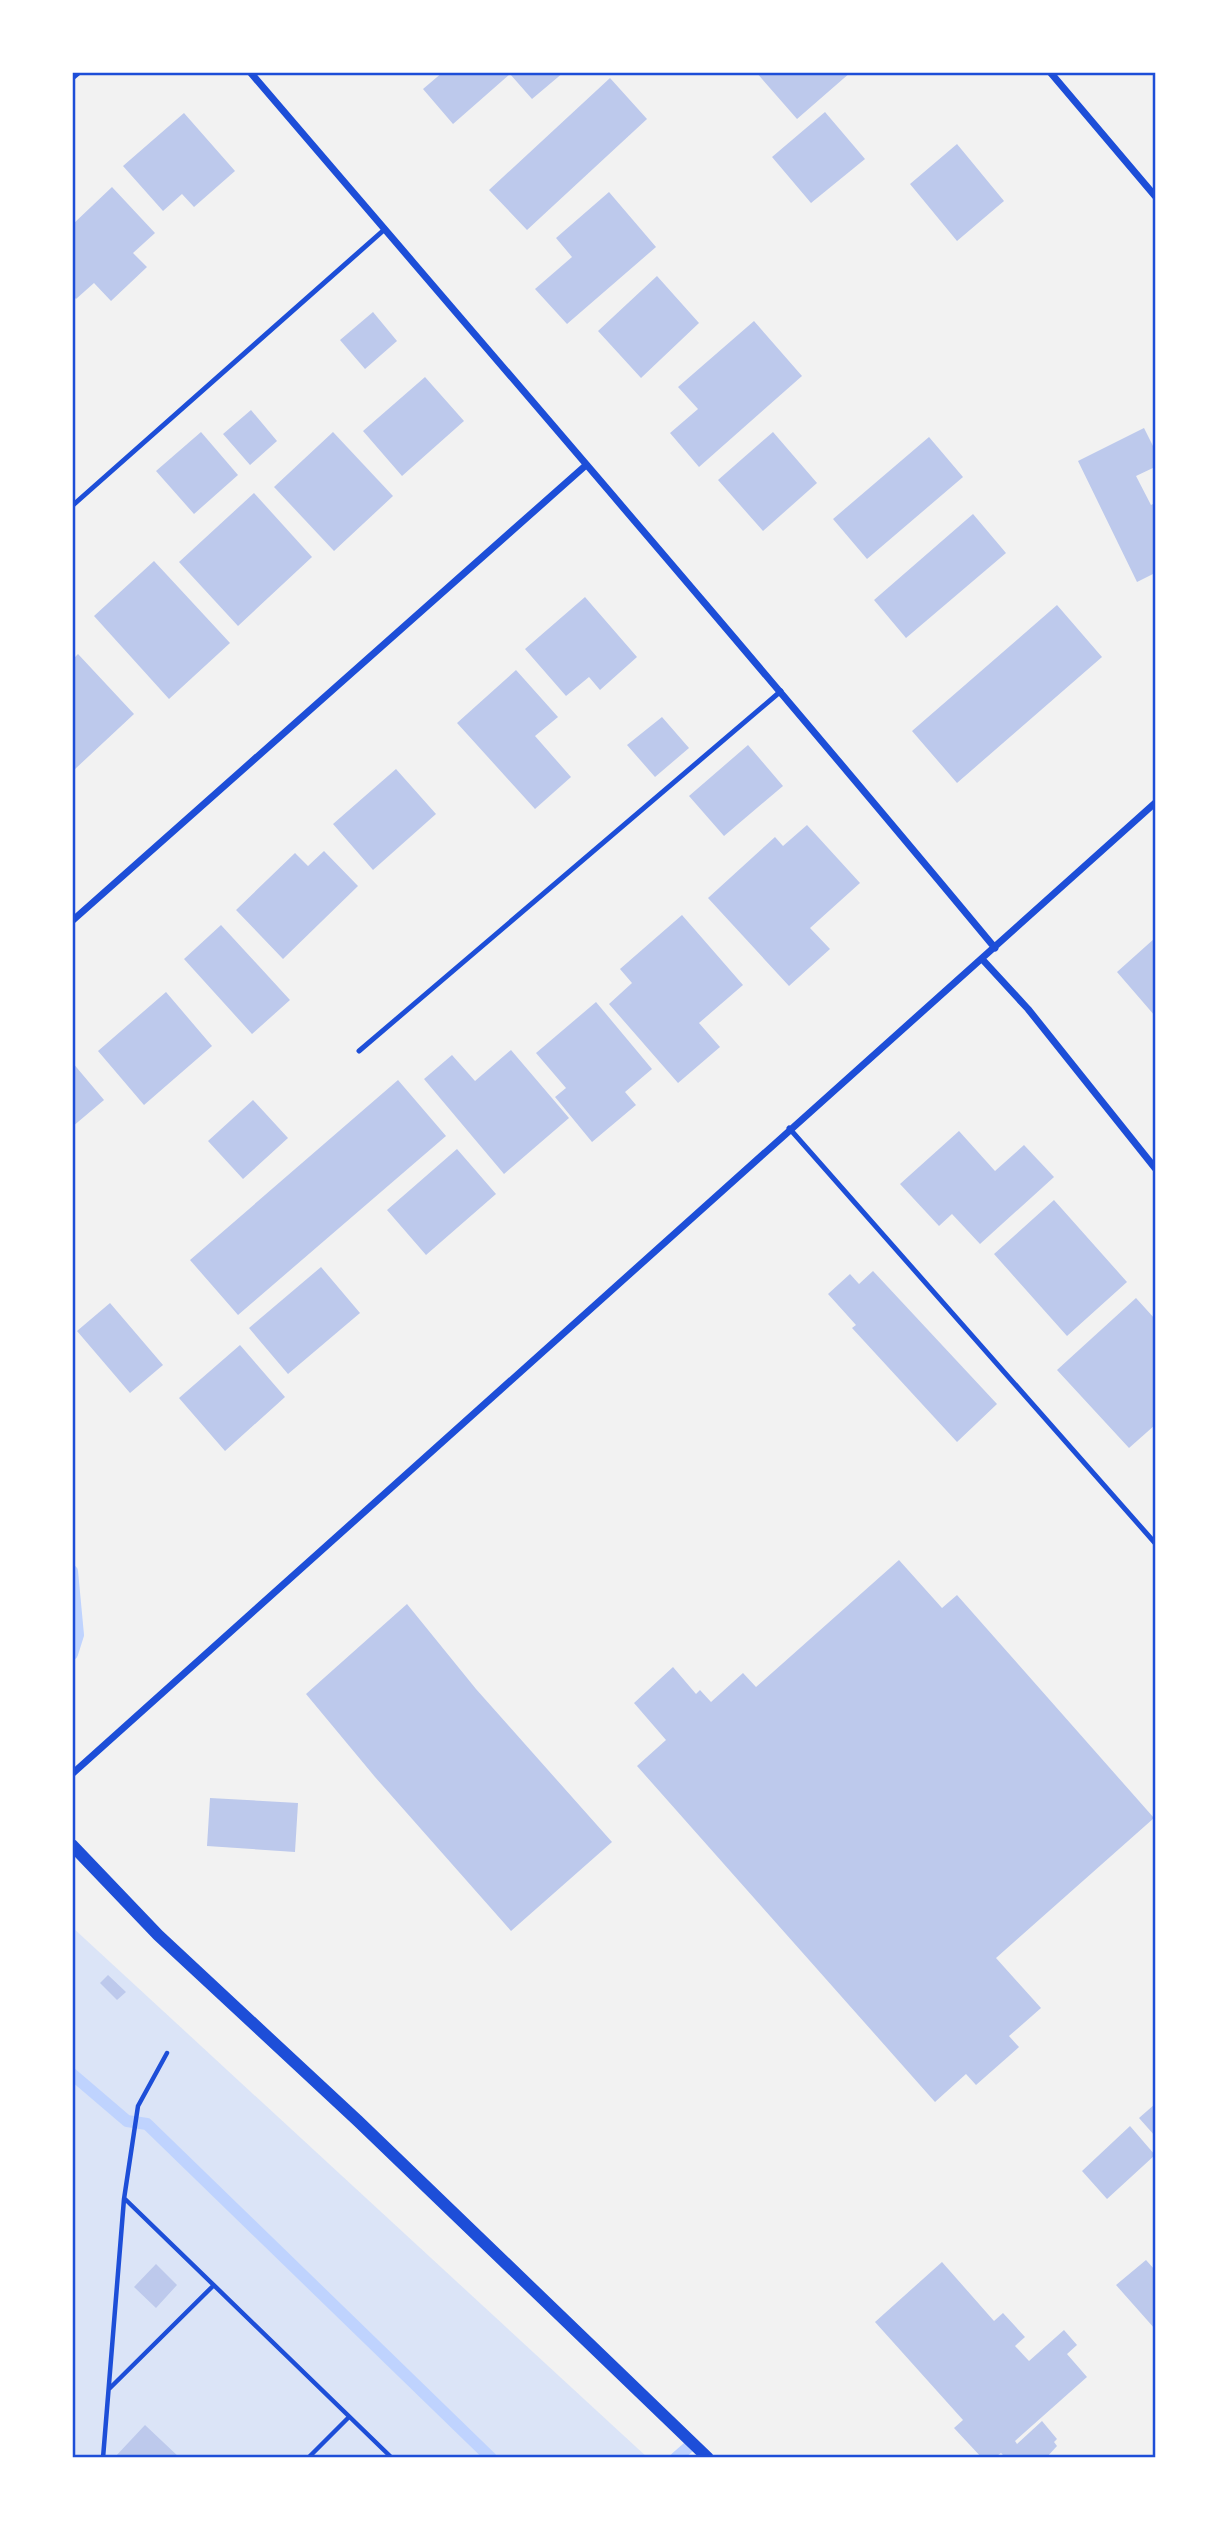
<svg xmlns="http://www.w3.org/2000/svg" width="1227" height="2530" font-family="'Alegreya Sans',sans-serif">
	<rect width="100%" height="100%" fill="#f2f2f2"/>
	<path fill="#dbe4f7" d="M72,1927L648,2458H72Z"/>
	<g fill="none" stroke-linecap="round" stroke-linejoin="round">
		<path stroke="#bfd3fe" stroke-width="12" d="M72,1571L78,1635L72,1654
			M72,2074L127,2121L147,2124L491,2458
			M676,2458L692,2444"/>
	</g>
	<path fill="#bdc9ec" d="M443,72H564L532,99L510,74L453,124L423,89Z
		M756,72H851L797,119Z
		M610,78L647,119L527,230L489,190Z
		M825,112L865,159L811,203L772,157Z
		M184,113L235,171L194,207L182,194L163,211L123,166Z
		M957,144L1004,201L957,241L910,184Z
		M112,187L155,233L133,253L147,267L111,301L94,283L76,299L72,295V225Z
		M609,192L656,247L567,324L535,289L572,257L556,238Z
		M657,276L699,323L641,378L598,331Z
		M373,312L397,341L365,369L340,340Z
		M754,321L802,376L699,467L670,433L698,409L678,387Z
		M425,377L464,421L402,476L363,431Z
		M251,410L277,441L250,465L223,434Z
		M1144,428L1155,450V467L1136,476L1151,505L1155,503V579L1153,574L1137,582L1078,461Z
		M201,432L238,475L194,514L156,471Z
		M333,432L393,496L334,551L274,487Z
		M773,432L817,483L763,531L718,480Z
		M929,437L963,477L867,559L833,519Z
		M254,493L312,557L238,626L179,562Z
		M973,514L1006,553L906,638L874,600Z
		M154,561L230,643L169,699L94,616Z
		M585,597L637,657L600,690L589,677L566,696L525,649Z
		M1057,605L1102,657L957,783L912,731Z
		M78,654L134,714L74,770L72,660Z
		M516,670L558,717L535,736L571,777L535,809L457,723Z
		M662,717L689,748L655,777L627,745Z
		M748,745L783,786L724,836L689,796Z
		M396,769L436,814L373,870L333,824Z
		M807,825L860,883L810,928L830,949L789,986L708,898L775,837L783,846Z
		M324,851L358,886L283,959L236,910L295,853L308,866Z
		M682,915L743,985L699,1023L720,1047L678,1083L609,1004L632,983L620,969Z
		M221,925L290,1000L252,1034L184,959Z
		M1155,938V1016L1117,972Z
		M166,992L212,1046L144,1105L98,1051Z
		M596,1002L652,1069L625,1092L636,1105L592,1142L555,1097L566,1088L536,1053Z
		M511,1050L569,1118L504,1174L424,1079L452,1055L475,1081Z
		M72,1062L104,1100L72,1127Z
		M398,1080L446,1136L238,1315L190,1260Z
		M253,1100L288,1138L243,1179L208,1141Z
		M959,1131L995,1171L1024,1145L1054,1177L980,1244L952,1214L939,1226L900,1184Z
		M457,1149L496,1194L426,1255L387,1210Z
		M1054,1200L1127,1282L1067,1336L994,1254Z
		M321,1267L360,1313L288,1374L249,1328Z
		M873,1271L997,1404L957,1442L852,1328L856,1325L828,1294L850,1274L859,1284Z
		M1136,1298L1155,1319V1425L1129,1448L1057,1370Z
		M110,1303L163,1365L130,1393L77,1331Z
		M240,1345L285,1397L225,1451L179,1398Z
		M899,1560L942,1608L957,1595L1154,1818L996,1958L1041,2008L1009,2036L1019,2047L976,2085L966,2074L935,2102L637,1766L666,1740L634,1703L673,1667L696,1694L700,1690L711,1702L743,1673L756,1687Z
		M407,1604L476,1689L612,1842L511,1931L375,1777L306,1694Z
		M210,1798L298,1803L295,1852L207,1846Z
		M108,1975L126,1992L117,2000L100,1983Z
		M1155,2104V2136L1139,2118Z
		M1130,2126L1155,2155L1107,2199L1082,2171Z
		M1146,2260L1155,2270V2329L1116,2285Z
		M942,2262L994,2321L1003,2313L1025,2337L1015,2346L1029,2361L1064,2330L1077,2345L1067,2354L1087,2377L1015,2441L1017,2444L1042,2421L1057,2439L1054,2442L1057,2446L1046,2458H1002L1004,2456L1001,2453L994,2458H982L954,2428L963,2420L875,2322Z
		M156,2264L177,2285L156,2308L134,2287Z
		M145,2425L180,2458H114Z"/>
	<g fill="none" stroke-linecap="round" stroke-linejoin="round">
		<path stroke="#1d4ed8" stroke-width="4.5" d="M125,2199L392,2458
			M109,2389L213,2286
			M103,2458L124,2199L138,2106L167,2053
			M308,2458L349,2417"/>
		<path stroke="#1d4ed8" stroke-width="5" d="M72,506L385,229
			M359,1051L781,691
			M789,1128L1155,1543"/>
		<path stroke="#1d4ed8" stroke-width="7" d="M250,72C499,363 750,653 995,948
			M1050,72L1155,196
			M72,77L78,72
			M72,921L585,466
			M982,959L1028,1009L1155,1168
			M72,1774L1155,803"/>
		<path stroke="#1d4ed8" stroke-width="12" d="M72,1845L158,1935L358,2121L708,2458"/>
	</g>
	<rect width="1227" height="2530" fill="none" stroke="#ffffff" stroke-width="147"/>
	<rect x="74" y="74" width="1080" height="2382" fill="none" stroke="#1d4ed8" stroke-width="2.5"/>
</svg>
